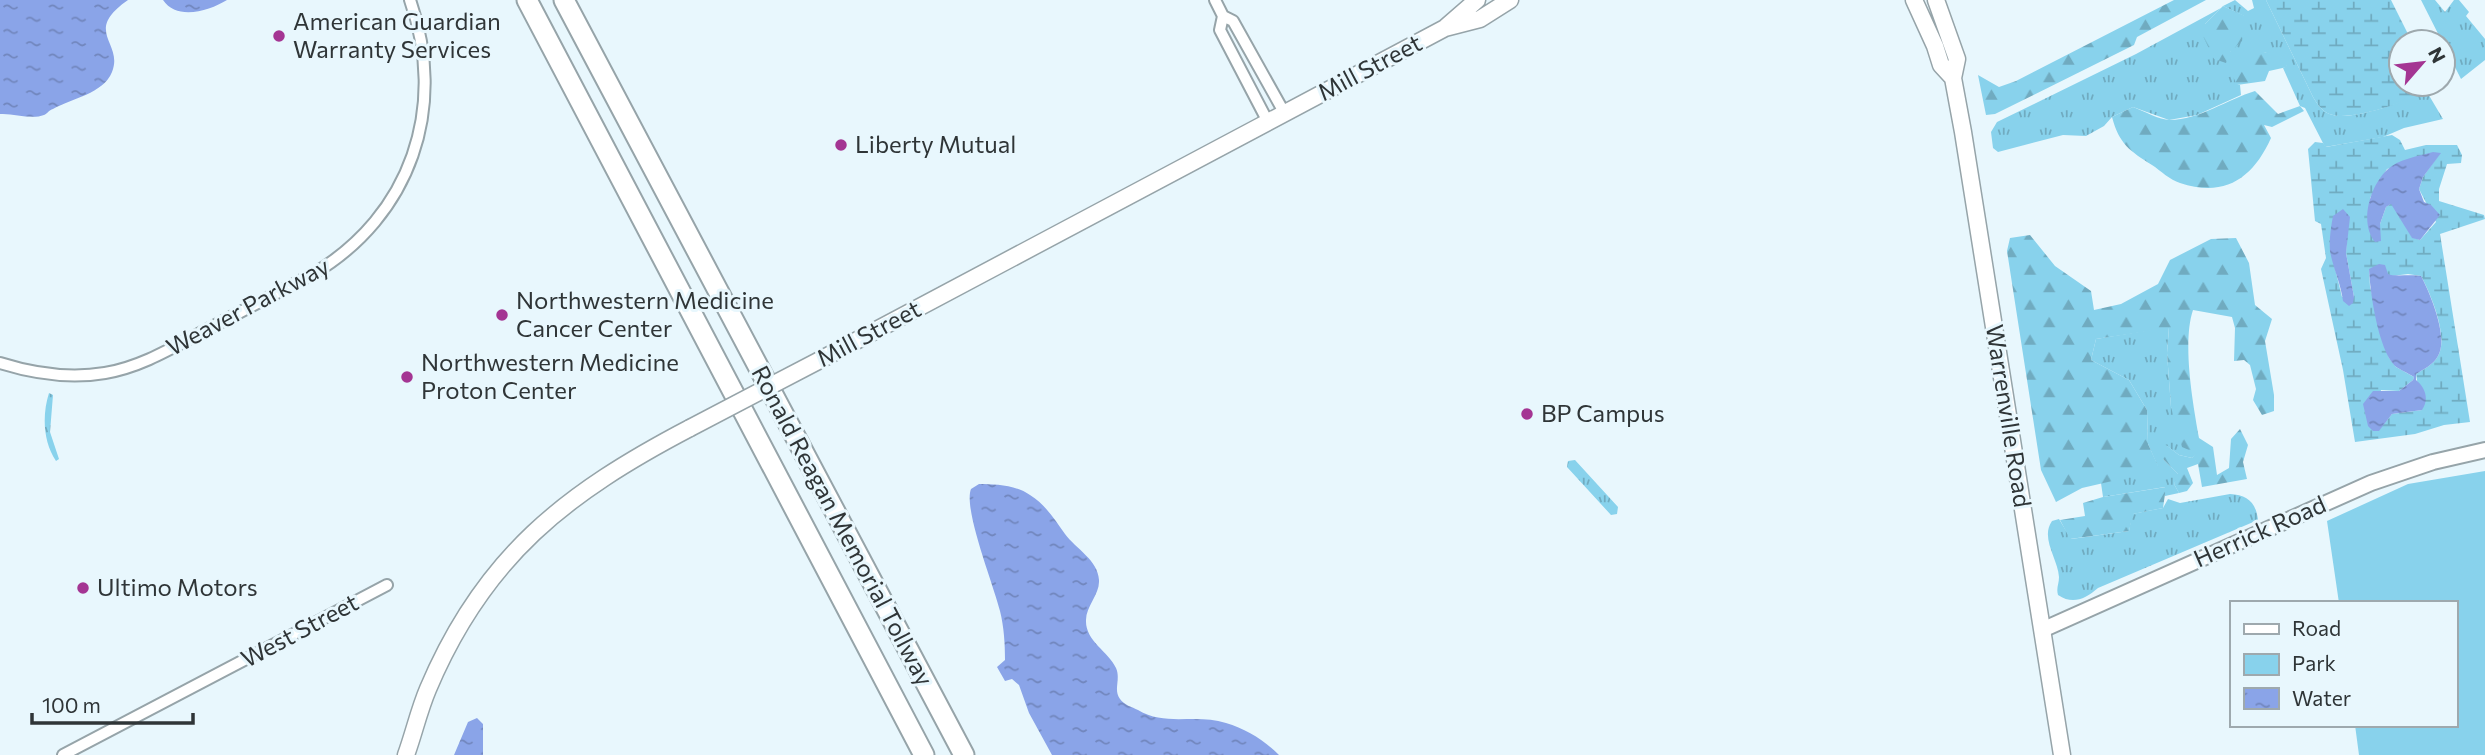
<svg xmlns="http://www.w3.org/2000/svg" width="2485" height="755" font-family="Commissioner,sans-serif">
	<defs>
		<pattern id="grass-tufts" width="24" height="20" patternUnits="userSpaceOnUse" patternTransform="scale(1.75)"><rect width="24" height="20" fill="#88d2ec"/><path d="M3 7l-1-3M5 7V3M7 7l1-3M15 17l-1-3M17 17v-4M19 17l1-3" fill="none" stroke="#70abc0"/></pattern>
		<pattern id="forest-firs" width="22" height="20" patternUnits="userSpaceOnUse" patternTransform="scale(1.75)"><rect width="22" height="20" fill="#88d2ec"/><path d="M5 1l3.5 6h-7zM16 11l3.5 6h-7z" fill="#70abc0"/></pattern>
		<pattern id="wetland-marsh" width="20" height="14" patternUnits="userSpaceOnUse" patternTransform="scale(1.75)"><rect width="20" height="14" fill="#88d2ec"/><path d="M1 5h8M5 5V1M11 12h8M15 12V8" fill="none" stroke="#70abc0"/></pattern>
		<pattern id="water-ripples" width="26" height="14" patternUnits="userSpaceOnUse" patternTransform="scale(1.75)"><rect width="26" height="14" fill="#8aa4e8"/><path d="M2 4q2-2 4 0t4 0M15 11q2-2 4 0t4 0" fill="none" stroke="#7186bd"/></pattern>
	</defs>
	<rect width="100%" height="100%" fill="#e8f7fd"/>
	<path fill="url(#grass-tufts)" d="M2235,0L2248,11L2254,8L2252,0H2266L2313,97C2318,105 2323,113 2333,115C2353,120 2411,102 2424,87L2443,119L2404,128L2383,137L2325,147L2305,108L2300,106L2283,68L2287,66L2275,56L2264,52L2237,85H2240L2241,95L2197,115L2169,120L2133,107L2112,117L2104,126L2086,136L2063,135L1998,152L1993,148L1991,132L1997,122L2136,54L2221,8L2205,24L2230,52L2244,16L2223,6Z
		M2421,0H2435L2445,12L2454,0H2459L2469,12L2466,16L2485,39V60L2461,79Z
		M2169,327L2167,353L2171,407L2197,453L2192,458L2179,455L2167,446L2163,459L2179,475L2174,484L2179,493L2165,496V487L2103,497L2101,483L2159,469L2148,444L2147,410L2129,380L2091,360L2096,339Z
		M49,393L53,395L50,432L59,459L56,461C43,442 42,415 49,393Z
		M1575,460L1618,507L1617,514L1611,515L1567,467L1568,461Z
		M2230,494C2247,495 2256,502 2258,520L2098,588C2085,599 2073,605 2058,595C2056,588 2059,584 2059,577C2058,559 2040,538 2052,521L2059,519L2071,539L2129,531L2132,514L2163,508L2168,499L2180,503Z"/>
	<path fill="url(#forest-firs)" d="M2174,0H2206L2137,37L2134,45L1995,114L1986,115L1978,75L1999,87L2016,81Z
		M2223,6L2245,16L2242,41L2230,52L2226,63L2214,59L2202,34L2205,24Z
		M2264,52L2286,57L2287,67L2269,71L2265,81L2237,85L2230,70L2246,54Z
		M2255,91L2278,114L2300,106L2304,111L2272,127L2264,125L2271,138C2253,178 2225,198 2180,183C2170,180 2161,171 2152,165C2130,151 2119,144 2112,117L2133,107C2144,111 2159,120 2170,120C2199,120 2228,99 2255,91Z
		M2030,235L2055,266L2091,291L2094,310L2121,304L2158,284L2170,260L2211,239L2236,238L2249,263L2255,305L2272,319L2265,341L2274,395V411L2262,415L2253,400L2256,389L2250,365L2244,360L2234,361L2235,328L2232,317L2193,310C2182,343 2193,404 2199,438L2213,447L2217,475L2229,468L2231,439L2240,429L2248,445L2243,462L2247,479L2202,487L2198,464L2187,468L2193,483L2187,491L2179,493L2174,484L2178,474L2163,459L2160,450L2166,445L2179,455L2192,458L2196,453L2182,447L2171,407L2167,353L2169,328L2096,339L2091,360L2129,380L2147,410L2148,444L2160,470L2082,488L2056,502L2041,470L2007,251L2010,238Z
		M2166,487L2163,508L2133,514L2129,531L2070,539L2060,520L2085,516L2083,503L2103,497Z"/>
	<path fill="url(#wetland-marsh)" fill-rule="evenodd" d="M2266,0H2391L2412,42H2401V84H2425C2423,87 2422,91 2419,93C2405,104 2349,120 2333,115C2323,113 2318,105 2313,97Z
		M2392,135L2400,140L2405,150L2426,145H2457L2462,155L2461,163L2447,164L2439,189V201L2484,215L2485,219L2440,234L2470,422L2444,425L2415,434L2355,442L2343,370L2321,269L2326,258L2321,224L2315,221L2308,149L2315,142L2323,143L2326,147ZM2440,153L2423,177L2419,189L2436,222L2420,240L2412,237L2392,203L2386,207L2380,224L2370,198L2387,169ZM2347,236L2346,253L2354,297H2342L2330,248ZM2369,269L2392,276L2408,274L2421,276C2431,294 2449,338 2438,356C2433,365 2424,369 2416,374L2422,410L2392,414L2379,430L2373,431L2381,390L2399,391L2413,380L2414,377L2396,367L2389,358L2370,287Z"/>
	<path fill="#88d2ec" d="M2485,471V755H2359L2355,725H2455V603H2339L2327,521L2408,484Z"/>
	<path fill="url(#water-ripples)" d="M0,0H128C82,32 124,42 112,72C103,94 72,98 53,109C49,110 47,114 44,115C31,120 14,113 0,114Z
		M163,0H227C209,11 177,21 163,0Z
		M2433,152L2441,153L2423,177L2419,189L2424,202L2431,205L2440,215L2420,240L2412,238L2391,204L2386,207L2380,224L2381,241L2375,242C2359,223 2370,186 2387,170C2398,159 2419,156 2433,152Z
		M2343,209L2350,217L2346,253L2354,297L2353,303L2349,306L2343,301C2341,284 2333,268 2330,251C2329,239 2331,227 2333,216Z
		M2379,264L2385,265L2388,274C2394,277 2411,274 2421,276C2430,293 2449,338 2438,356C2433,365 2424,369 2416,374V380C2426,388 2429,400 2422,410L2392,414L2379,431H2373L2368,426L2363,404L2373,391H2399L2413,380L2414,377C2408,373 2400,370 2395,366C2378,349 2370,292 2369,269Z
		M979,484C995,484 1016,485 1030,495C1045,504 1055,520 1065,534C1076,549 1098,560 1099,580C1100,594 1086,606 1086,620C1085,641 1108,651 1116,668C1121,679 1113,690 1120,699C1124,705 1132,707 1138,710C1166,727 1196,713 1226,723C1246,729 1264,740 1279,755H1052L1029,713L1019,685L1012,679L1005,681L997,667L1005,660C1005,644 1004,627 1000,611C994,586 963,509 971,489Z
		M477,718L483,724V755H454L468,722Z"/>
	<g fill="none" stroke-linecap="round" stroke-linejoin="round">
		<g stroke="#96a4a9" stroke-width="14">
			<path id="minor" d="M1215,0L1223,16L1233,21L1285,114
				M1223,16L1220,30L1268,122
				M0,363C35,374 69,379 105,373C141,367 172,348 204,331C240,312 276,293 313,274C411,216 448,107 410,0
				M63,755L387,585"/>
		</g>
		<g stroke="#96a4a9" stroke-width="18">
			<path id="tertiary" d="M2042,630L2371,483L2433,462L2485,450"/>
		</g>
		<g stroke="#96a4a9" stroke-width="19">
			<path id="secondary" d="M1914,0L1935,46L1941,65L1953,78
				M1936,0L1957,59L1953,78L1963,132L2062,755
				M1446,27L1477,0
				M820,360L1445,28L1480,19L1510,0
				M406,755C414,733 419,710 428,689C484,556 566,493 690,428"/>
		</g>
		<g stroke="#96a4a9" stroke-width="23">
			<path id="motorway" d="M527,0L924,755
				M564,0L964,755"/>
		</g>
		<use href="#minor" stroke="#fff" stroke-width="10"/>
		<use href="#tertiary" stroke="#fff" stroke-width="14"/>
		<use href="#secondary" stroke="#fff" stroke-width="16"/>
		<use href="#motorway" stroke="#fff" stroke-width="19"/>
		<g stroke="#96a4a9" stroke-width="19" stroke-linecap="butt">
			<path id="secondary-bridge" d="M690,428L820,360"/>
		</g>
		<use href="#secondary-bridge" stroke="#fff" stroke-width="16"/>
	</g>
	<g fill="#a43593" stroke="#e8f7fd" stroke-width="2.5">
		<circle cx="279" cy="36" r="7"/>
		<circle cx="841" cy="145" r="7"/>
		<circle cx="502" cy="315" r="7"/>
		<circle cx="407" cy="377" r="7"/>
		<circle cx="1527" cy="414" r="7"/>
		<circle cx="83" cy="588" r="7"/>
	</g>
	<g text-anchor="middle" stroke-width="6" stroke-linejoin="round" paint-order="stroke">
		<g font-size="24" fill="#2f3537" stroke="#e8f7fd" text-anchor="start">
			<text x="293" y="30">American Guardian<tspan x="293" dy="28">Warranty Services</tspan></text>
			<text x="855" y="153">Liberty Mutual</text>
			<text x="516" y="309">Northwestern Medicine<tspan x="516" dy="28">Cancer Center</tspan></text>
			<text x="421" y="371">Northwestern Medicine<tspan x="421" dy="28">Proton Center</tspan></text>
			<text x="1541" y="422">BP Campus</text>
			<text x="97" y="596">Ultimo Motors</text>
		</g>
		<g font-size="24" fill="#2f3537" stroke="#e8f7fd">
			<text transform="translate(1370 68) rotate(-28)" y="8">Mill Street</text>
			<text transform="translate(248 307) rotate(-28)" y="8">Weaver Parkway</text>
			<text transform="translate(869 334) rotate(-28)" y="8">Mill Street</text>
			<text transform="translate(2008 416) rotate(81)" y="8">Warrenville Road</text>
			<text transform="translate(842 526) rotate(62)" y="8">Ronald Reagan Memorial Tollway</text>
			<text transform="translate(2260 532) rotate(-24)" y="8">Herrick Road</text>
			<text transform="translate(300 631) rotate(-28)" y="8">West Street</text>
		</g>
	</g>
	<rect x="2230" y="601" width="228" height="126" fill="#e8f7fd" stroke="#9ea9ae" stroke-width="2"/>
	<rect x="2244" y="624" width="35" height="10" fill="#ffffff" stroke="#9ea9ae" stroke-width="2"/>
	<text x="2292" y="636" font-size="21" fill="#2f3537">Road</text>
	<rect x="2244" y="654" width="35" height="21" fill="#88d2ec" stroke="#9ea9ae" stroke-width="2"/>
	<text x="2292" y="671" font-size="21" fill="#2f3537">Park</text>
	<rect x="2244" y="688" width="35" height="21" fill="url(#water-ripples)" stroke="#9ea9ae" stroke-width="2"/>
	<text x="2292" y="706" font-size="21" fill="#2f3537">Water</text>
	<g transform="translate(2422 63) rotate(62)"><circle r="33" fill="#e8f7fd" stroke="#9ea9ae" stroke-width="2"/>
	<path d="M0-5L12 26L0 18L-12 26Z" fill="#a43593"/>
	<text y="-10" font-size="19" font-weight="bold" text-anchor="middle" fill="#2f3537">N</text>
	</g>
	<path d="M32 713v10h161v-10" fill="none" stroke="#2f3537" stroke-width="3.5"/>
	<text x="42" y="713" font-size="21" fill="#2f3537" stroke="#e8f7fd" stroke-width="5" paint-order="stroke">100 m</text>
</svg>
